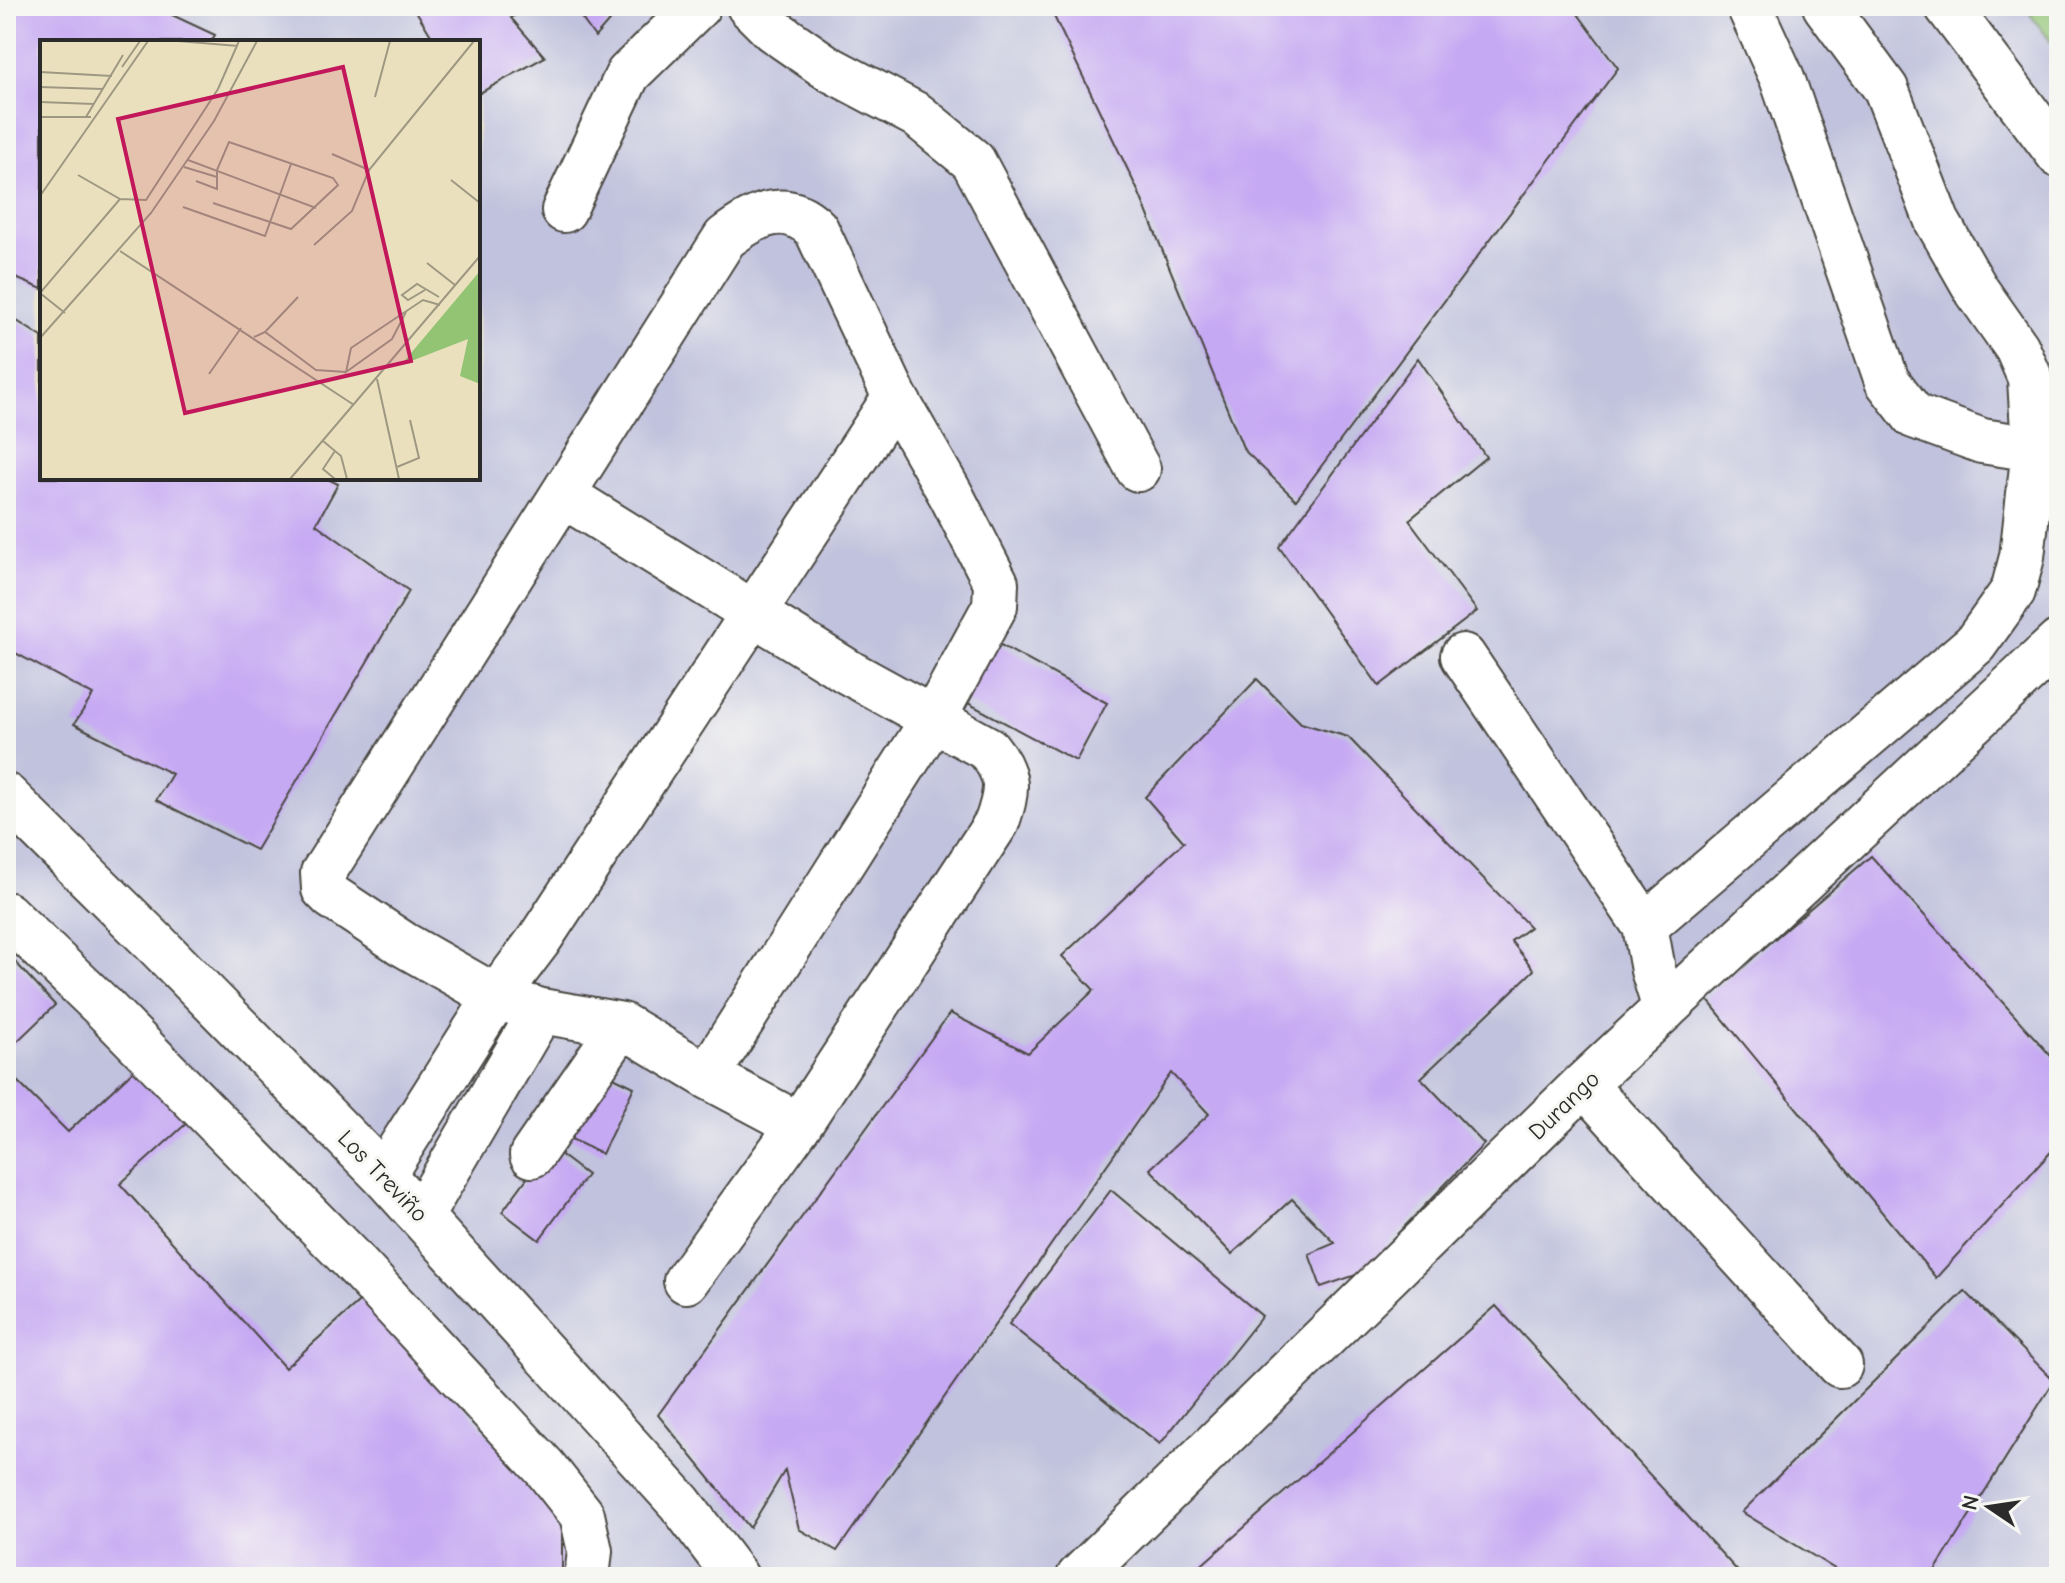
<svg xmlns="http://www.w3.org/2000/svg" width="2065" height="1583" font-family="'Comic Neue',sans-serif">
	<rect width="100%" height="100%" fill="#f6f6f2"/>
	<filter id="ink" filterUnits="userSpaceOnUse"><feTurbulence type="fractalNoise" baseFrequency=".0125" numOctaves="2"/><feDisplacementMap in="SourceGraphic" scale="16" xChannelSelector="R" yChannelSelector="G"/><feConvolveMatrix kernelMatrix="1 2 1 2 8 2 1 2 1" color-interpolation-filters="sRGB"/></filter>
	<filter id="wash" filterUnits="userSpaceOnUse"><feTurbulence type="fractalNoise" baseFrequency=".006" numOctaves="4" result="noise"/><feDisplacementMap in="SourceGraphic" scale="32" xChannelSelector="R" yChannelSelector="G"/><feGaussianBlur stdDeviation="1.8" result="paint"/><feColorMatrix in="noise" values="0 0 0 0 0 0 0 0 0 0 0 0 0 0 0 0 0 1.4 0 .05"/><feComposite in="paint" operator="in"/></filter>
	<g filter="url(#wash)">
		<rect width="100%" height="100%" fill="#eae0bd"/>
		<path fill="#c1c2dd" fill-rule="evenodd" d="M6,6H2059V1577H6ZM42,42H478V478H42Z"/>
		<path fill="#92c474" stroke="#5e7850" stroke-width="2" d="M2024,6H2059V52Z"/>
		<g id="blocks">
			<path fill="#c6a9f3" d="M6,6H153L215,35L211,42H42V289L6,274Z
				M413,6H531L511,18L545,57L478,94V42H435Z
				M573,6H622L595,37Z
				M1049,6H1572L1618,68L1296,500L1244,450L1139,193Z
				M6,314L42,337V478H326L338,484L316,524L409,591L256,850L156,800L172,774L74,724L93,695L6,648V619L10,613L6,611Z
				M1418,358L1486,457L1409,520L1477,611L1379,686L1279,547Z
				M982,635L1107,703L1076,761L951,694Z
				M1257,679L1301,723L1348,737L1530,927L1511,941L1534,970L1421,1078L1484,1144L1359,1274L1321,1287L1309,1254L1335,1243L1292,1199L1232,1254L1150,1169L1209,1114L1171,1073L837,1551L799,1529L785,1470L750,1528L658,1415L950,1013L1028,1053L1094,990L1062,956L1184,842L1145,797Z
				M1871,856L2059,1065V1143L1936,1278L1706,998Z
				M6,952L55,1005L6,1052Z
				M135,1069L188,1122L120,1184L285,1368L366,1296L562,1518V1577H6V1070L68,1132Z
				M599,1070L634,1087L602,1154L567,1137Z
				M550,1147L587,1175L539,1240L502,1212Z
				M1111,1190L1262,1316L1160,1444L1009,1324Z
				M1965,1291L2054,1381L1931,1577H1848L1742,1512Z
				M1496,1306L1743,1577H1188Z"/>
		</g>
	</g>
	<g filter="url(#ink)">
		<use href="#blocks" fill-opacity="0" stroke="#484641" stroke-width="2"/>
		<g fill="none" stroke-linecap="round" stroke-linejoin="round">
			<g stroke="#484641" stroke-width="48">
				<path id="minor" d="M749,6L773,30L828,68L917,115L973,161L1138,469
					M1749,6L1782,78L1887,381L1914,416L1982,441L2034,449L2030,378L2017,348L1977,291L1937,221L1886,89L1825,6
					M1947,6L2059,155
					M564,210L628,74L698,6
					M563,495L850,673L988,749C1010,776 1008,790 997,822L799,1125L686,1281
					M1463,656L1645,926
					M6,796L157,945L383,1175L680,1503L736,1577
					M6,914L103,1007L351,1259L545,1468L582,1515L590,1551L587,1577
					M1665,1009L1653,970L1645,926L1975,644L2013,591L2022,557L2034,449
					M622,1025L707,1076L799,1125
					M1584,1084L1840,1365
					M532,1155L622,1025L541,1011L496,997L403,944L332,897L324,889L323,873L725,238C755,215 786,199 816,229L895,397L951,495L996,583L995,606L934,718L707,1076
					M383,1175L496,997L539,940L895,397
					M421,1216L541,1011
					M1079,1577L1584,1084L2059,642"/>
			</g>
			<use href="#minor" stroke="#fff" stroke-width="44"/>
		</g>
	</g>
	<g text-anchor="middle" stroke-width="6" stroke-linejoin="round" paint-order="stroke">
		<g font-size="24" fill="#2b2b2b" stroke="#f6f6f2">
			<text transform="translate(1564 1105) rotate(-44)" y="8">Durango</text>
			<text transform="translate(383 1176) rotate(46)" y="8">Los Treviño</text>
		</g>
	</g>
	<g transform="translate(40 40)">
		<rect width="440" height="440" fill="#eae0bd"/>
		<path d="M440,231V344L420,336L428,299L361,325Z" fill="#92c474"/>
		<path fill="none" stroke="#9e9883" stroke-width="2" d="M138,1L198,6M82,27L100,1M0,32L72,36M0,47L63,49M335,57L350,1M0,62L54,64M0,77H51M46,77L83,15M292,114L329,130M148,120L276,168M144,127L177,137M38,135L80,159L106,160L178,49L199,1M411,140L440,163M156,141L177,149V130L189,102L293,138L298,145L251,189L173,163M0,156L108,1M143,167L225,196L251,124M274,205L312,171L329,130L434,1M80,211L314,365M387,223L415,245M385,250L368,260L362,255L377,244L399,257M366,272L352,299L306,332L311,308L383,260L400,265M25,273L0,253L80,159M225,292L258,257M214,297L225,292L276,330L306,332M0,298L111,173L174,81L217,1M169,334L201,288M337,339L359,439M283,401L301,416L307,439M295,411L283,429L295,439M357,427L379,418L370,380M250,439L440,216"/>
		<path fill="#c2185b" fill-opacity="0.15" stroke="#c2185b" stroke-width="4" d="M303,27L371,321L145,373L78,79Z"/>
		<rect width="440" height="440" fill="none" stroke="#2b2b2b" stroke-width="4"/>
	</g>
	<rect width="2065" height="1583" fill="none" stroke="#f6f6f2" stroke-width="32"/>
	<g transform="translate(1989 1507) rotate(283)" stroke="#f6f6f2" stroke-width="6" paint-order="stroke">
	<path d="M0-6L14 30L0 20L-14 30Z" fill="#2b2b2b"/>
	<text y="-12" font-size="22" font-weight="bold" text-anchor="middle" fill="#2b2b2b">N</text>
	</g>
</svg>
